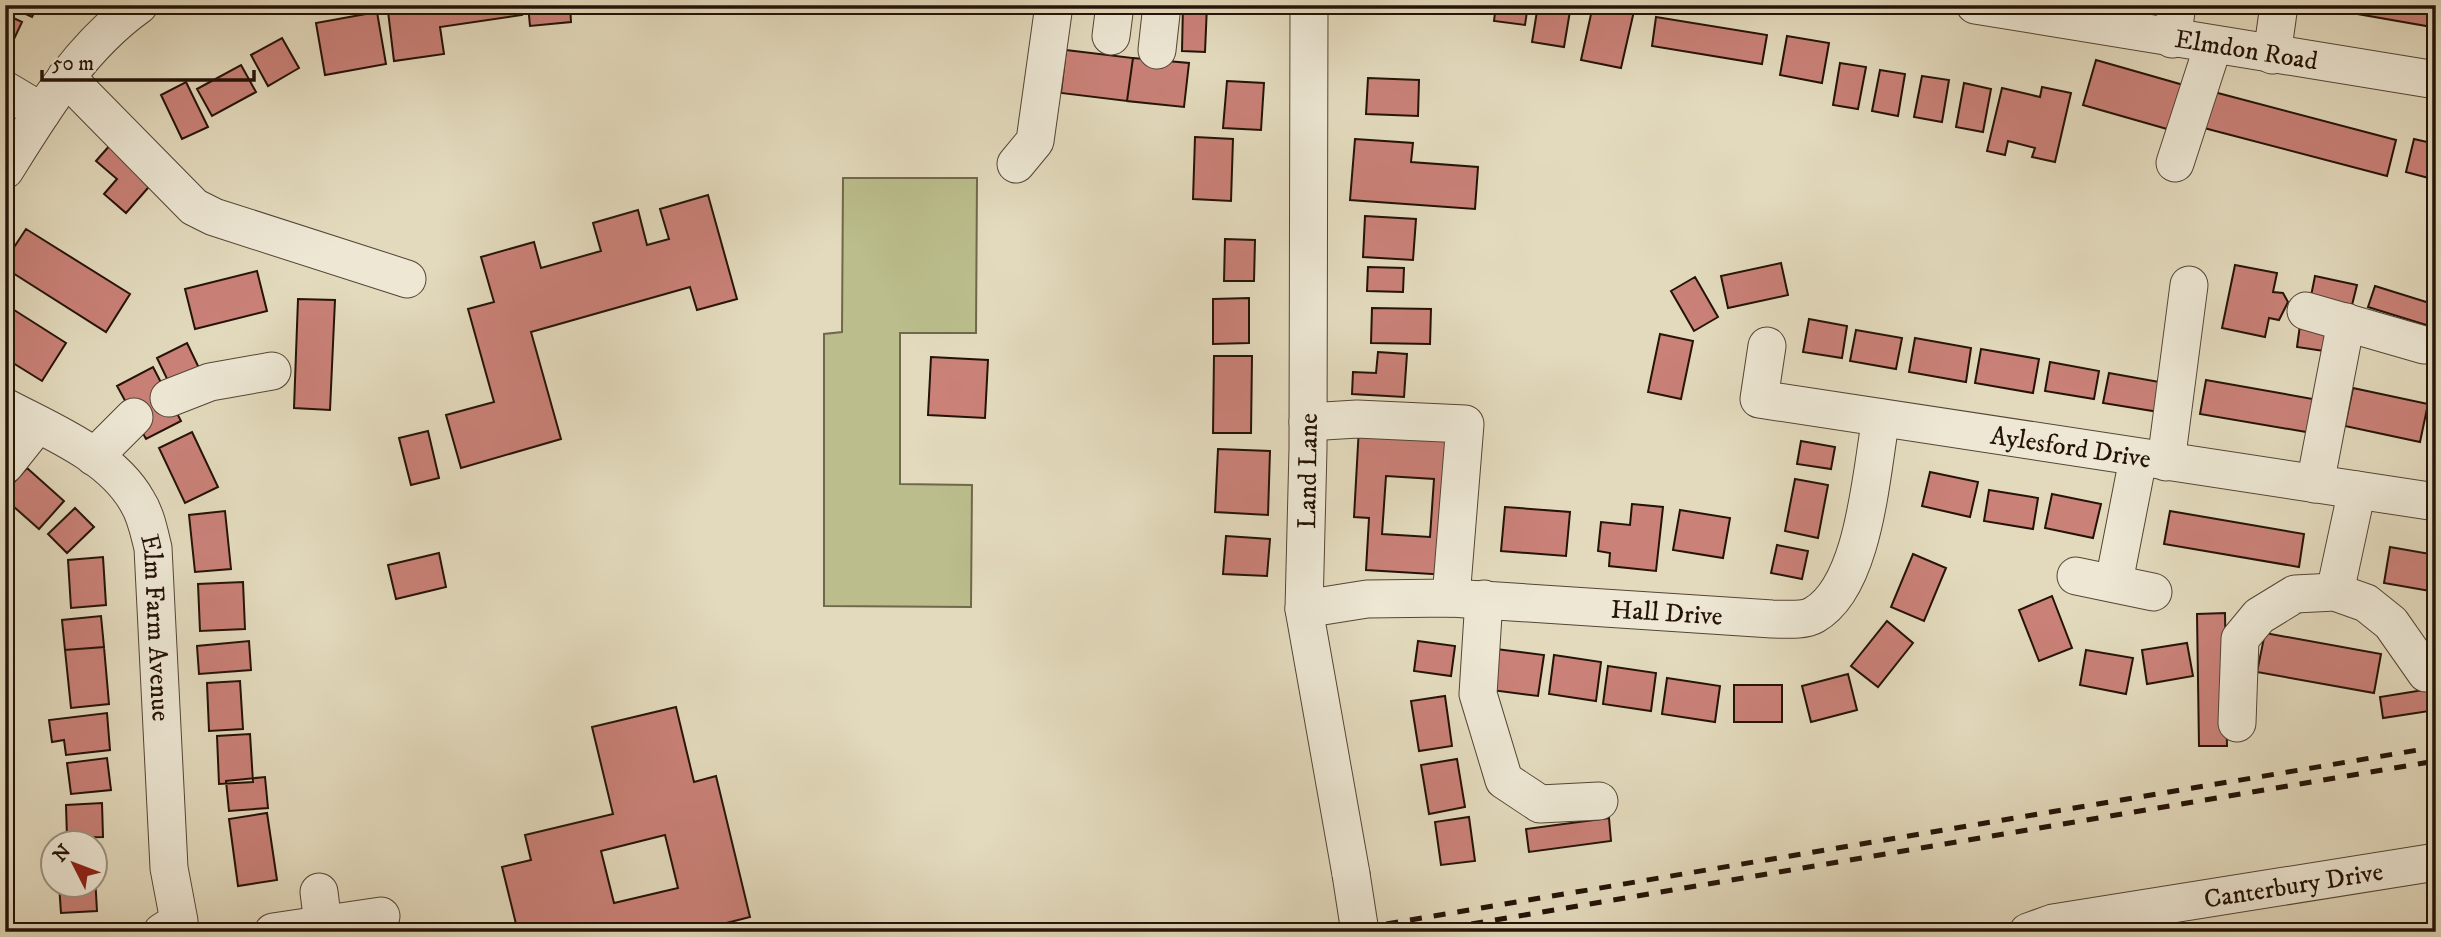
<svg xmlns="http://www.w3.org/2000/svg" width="2441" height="937" font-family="'IM FELL DW Pica',serif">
	<rect width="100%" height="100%" fill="#e3dabd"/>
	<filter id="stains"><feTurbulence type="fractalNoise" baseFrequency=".00286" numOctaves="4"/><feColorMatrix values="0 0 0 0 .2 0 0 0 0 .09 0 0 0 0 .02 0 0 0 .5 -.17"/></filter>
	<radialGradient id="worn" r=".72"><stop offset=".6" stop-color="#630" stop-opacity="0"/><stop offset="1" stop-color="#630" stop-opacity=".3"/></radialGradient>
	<path fill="#bbbd8c" stroke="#70684a" stroke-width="2" d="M843,178H977L976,333H900V484L972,485L971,607L824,606V334L842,332Z"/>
	<path fill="#ca8178" stroke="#251308" stroke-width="2" fill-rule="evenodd" d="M6,5H38L32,17Z
		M431,5H520L522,15L440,27L444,54L394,61L388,11Z
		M528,5H570L571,22L530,26Z
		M1183,5H1207L1205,52L1182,51Z
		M1496,5H1528L1525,25L1494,21Z
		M1538,5H1571L1564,47L1532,42Z
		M1593,5L1634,11L1621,68L1581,60Z
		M2306,5H2435L2432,27Z
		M377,12L386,64L325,75L316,23Z
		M5,14L22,22L6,56H5Z
		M1656,17L1767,35L1762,64L1652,46Z
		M1787,36L1829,43L1822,83L1780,75Z
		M282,38L299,68L268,86L251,55Z
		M1066,50L1133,58L1127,101L1061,93Z
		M1133,58L1189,63L1184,107L1127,101Z
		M2096,60L2187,86L2174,131L2083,105Z
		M1840,63L1866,67L1858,109L1833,105Z
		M241,65L256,92L212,116L197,89Z
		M1880,70L1905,74L1898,116L1872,111Z
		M1922,76L1949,80L1942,122L1914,117Z
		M1368,78L1419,80L1418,116L1366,114Z
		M1227,81L1264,83L1261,130L1223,128Z
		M186,82L208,127L182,139L161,95Z
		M1964,83L1991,89L1983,132L1956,127Z
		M2042,87L2071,93L2055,162L2032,157L2035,148L2008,141L2005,155L1987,151L2002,88L2040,97Z
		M2214,92L2396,140L2387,176L2204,128Z
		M1195,137L1233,139L1231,201L1193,199Z
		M1355,139L1413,143L1411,162L1478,167L1475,209L1350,200Z
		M2414,139L2436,144V180L2406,172Z
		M111,144L154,181L126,213L104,194L117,179L96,161Z
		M708,195L737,299L697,310L690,287L531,332L561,439L461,468L446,415L494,402L468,309L494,302L481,257L534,242L541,268L601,251L593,223L638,210L647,245L669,239L660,209Z
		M1365,216L1416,219L1413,260L1363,257Z
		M26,229L130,294L106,332L5,268V261Z
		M1225,239L1255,240L1254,281H1224Z
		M1781,263L1788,295L1728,308L1721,276Z
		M2235,265L2277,273L2273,292L2283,293L2288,302L2279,320L2269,318L2265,337L2222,328Z
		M1368,267L1404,268L1403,292L1367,291Z
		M257,271L267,311L195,329L185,289Z
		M2315,276L2357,285L2352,305L2311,296Z
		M1695,277L1718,317L1694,331L1671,291Z
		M2375,286L2436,305V328L2368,307Z
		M1249,298V343L1213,344V299Z
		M298,299L335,300L330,410L294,408Z
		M11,308L66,343L42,381L5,358V318Z
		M1372,308L1431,309L1430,344L1371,343Z
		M1809,319L1847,326L1842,358L1803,352Z
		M2300,325L2334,330L2331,352L2297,347Z
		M1856,330L1902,338L1896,369L1850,361Z
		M1660,334L1693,341L1681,399L1648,392Z
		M1915,338L1971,348L1966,382L1909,372Z
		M187,343L199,368L169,383L157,358Z
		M1981,349L2039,359L2033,393L1975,383Z
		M1378,352L1407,354L1404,397L1352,394L1353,372L1376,373Z
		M1214,356H1252L1251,433H1213Z
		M931,357L988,360L985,418L928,415Z
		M2050,362L2099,371L2094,399L2045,391Z
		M153,367L181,421L146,439L117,386Z
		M2109,373L2165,383L2159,412L2103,403Z
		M2206,380L2324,401L2318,434L2200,414Z
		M2353,388L2428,404L2420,442L2345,426Z
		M1359,427L1457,432L1448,575L1366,570L1369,518L1354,517ZM1386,476L1434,479L1430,537L1382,534Z
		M428,431L439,478L411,485L399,438Z
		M192,432L218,487L185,503L159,448Z
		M1801,441L1835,447L1831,469L1797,464Z
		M1218,449L1270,451L1268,515L1215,512Z
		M27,468L64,501L39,529L5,499V492Z
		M1930,472L1978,482L1970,517L1922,506Z
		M1795,479L1828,485L1818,538L1785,531Z
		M1989,490L2038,498L2033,529L1984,521Z
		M2052,494L2101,504L2093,538L2045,528Z
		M1632,504L1663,507L1656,571L1609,566L1610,553L1598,551L1601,522L1630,525Z
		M1505,507L1570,512L1566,556L1501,551Z
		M75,508L94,527L67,553L48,534Z
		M1680,510L1730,518L1723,558L1673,550Z
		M225,511L231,569L195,572L189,515Z
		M2170,511L2304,534L2299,567L2164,544Z
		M1226,536L1270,539L1267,576L1223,574Z
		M1777,545L1808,551L1802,579L1771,573Z
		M2390,547L2436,555V592L2384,583Z
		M439,553L446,587L396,599L388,565Z
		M1913,554L1946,568L1924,621L1891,607Z
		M103,557L106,605L71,608L68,560Z
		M243,582L245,629L200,631L198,584Z
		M2052,596L2072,648L2039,661L2019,610Z
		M2225,613L2227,746H2199L2197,614Z
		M101,616L104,647L65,650L62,620Z
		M1887,621L1913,643L1878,687L1851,666Z
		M2265,633L2381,654L2374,693L2257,672Z
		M249,641L251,670L199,674L197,646Z
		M1418,641L1455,646L1451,676L1414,671Z
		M2187,643L2193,676L2147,684L2142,650Z
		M104,647L109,704L71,708L65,650Z
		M1496,649L1544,655L1538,696L1491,690Z
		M2086,650L2133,658L2126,694L2080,685Z
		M1554,655L1601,662L1596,701L1549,694Z
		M1608,666L1656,673L1651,711L1603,704Z
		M1848,674L1857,710L1811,722L1802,686Z
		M1667,678L1720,686L1715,722L1662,714Z
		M240,681L243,729L209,731L207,683Z
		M1734,685H1782V722H1734Z
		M2436,688V710L2383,718L2380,697Z
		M1445,696L1452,746L1419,751L1411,701Z
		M676,707L694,782L716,776L750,917L691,932H518L502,867L531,860L525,835L613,814L592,727ZM665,835L678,888L614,903L601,851Z
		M107,713L110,750L66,755L64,740L52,742L49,720Z
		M250,734L253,782L219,784L217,736Z
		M107,758L111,790L71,794L67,763Z
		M1457,759L1465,807L1429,814L1421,765Z
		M265,777L268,808L229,811L226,781Z
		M102,803L103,837L67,838L66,805Z
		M267,813L277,880L238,886L229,819Z
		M1469,817L1475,861L1441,865L1435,822Z
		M1609,818L1611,841L1529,852L1526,829Z
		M94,858L97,911L61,913L59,884H94Z
		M57,924L59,932H19Z"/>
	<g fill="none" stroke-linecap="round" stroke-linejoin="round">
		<g stroke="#544535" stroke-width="39">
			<g id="minor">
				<path d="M1309,5L1308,449L1304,609L1351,874"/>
				<path id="s1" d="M1975,5L2436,80"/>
				<path d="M1111,36L1115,5"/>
				<path d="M2172,39L2177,5"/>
				<path d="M1157,50L1162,5"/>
				<path d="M2272,55L2279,5"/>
				<path d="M66,77L194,207L214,217L407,279"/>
				<path d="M5,90L42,112"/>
				<path d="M2175,163L2213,46"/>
				<path d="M1016,164L1035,141L1054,5"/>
				<path d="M5,170C43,109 80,47 139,5"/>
				<path d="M2306,311L2424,345"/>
				<path id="s2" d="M1767,346L1759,399L2436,502"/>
				<path d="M169,398L210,382L272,371"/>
				<path id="s3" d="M5,407C50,431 111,455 137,501C146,515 149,532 153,548L169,868L179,921L162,932"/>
				<path d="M1308,422L1357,419L1465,424L1451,598"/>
				<path d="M94,457L134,417"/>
				<path d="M2166,462L2189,285"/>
				<path d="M5,465L37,425"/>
				<path d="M2315,484L2346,322"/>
				<path d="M2076,576L2153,592"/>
				<path d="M2114,582L2138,459"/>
				<path d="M2335,592L2357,490"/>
				<path d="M1484,599L1478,694L1504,780L1540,804L1599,801"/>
				<path id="s4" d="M1304,609L1367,599L1451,598L1772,619C1784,619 1804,621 1814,615C1865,586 1871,472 1881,418"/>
				<path d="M2237,723L2240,639L2259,616L2295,594L2335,592L2366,603L2391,623L2426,673L2436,672"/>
				<path d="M319,892L323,924"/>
				<path d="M273,932L381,916"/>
				<path id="s5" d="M2028,932L2053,923L2436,862"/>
			</g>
		</g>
		<use href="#minor" stroke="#ede7d4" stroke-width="37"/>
		<path stroke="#251308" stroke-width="5" stroke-dasharray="12 12" stroke-linecap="butt" d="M1339,932L2436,747
			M1424,932L2436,761"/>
		<g stroke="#544535" stroke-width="39" stroke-linecap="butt">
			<path id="minor-bridge" d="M1351,874L1360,932"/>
		</g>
		<use href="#minor-bridge" stroke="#ede7d4" stroke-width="37"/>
	</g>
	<g text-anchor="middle" stroke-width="5" stroke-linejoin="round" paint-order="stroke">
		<g font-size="26" fill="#251308" stroke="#ede7d4">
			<text dy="9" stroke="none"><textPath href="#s1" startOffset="275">Elmdon Road</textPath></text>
			<text dy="9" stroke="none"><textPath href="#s2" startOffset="369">Aylesford Drive</textPath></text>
			<text transform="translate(1307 471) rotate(-89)" y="9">Land Lane</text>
			<text dy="9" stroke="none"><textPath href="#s4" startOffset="364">Hall Drive</textPath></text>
			<text dy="9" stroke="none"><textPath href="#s3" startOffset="294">Elm Farm Avenue</textPath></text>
			<text dy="9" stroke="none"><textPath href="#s5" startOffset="270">Canterbury Drive</textPath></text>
		</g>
	</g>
	<rect width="2441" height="937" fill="none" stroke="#e3dabd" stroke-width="28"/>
	<rect x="7" y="7" width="2427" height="923" fill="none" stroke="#251308" stroke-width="3.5"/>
	<rect x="14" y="14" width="2413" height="909" fill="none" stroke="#251308" stroke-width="2"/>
	<g transform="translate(74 864) rotate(312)"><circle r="33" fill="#ede7d4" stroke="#9d9282" stroke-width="2"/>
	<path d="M0-5L12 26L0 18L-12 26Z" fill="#8f2418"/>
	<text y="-10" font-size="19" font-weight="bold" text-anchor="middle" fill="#251308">N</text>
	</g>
	<path d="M42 70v10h212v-10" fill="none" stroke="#251308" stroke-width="3.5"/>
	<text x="52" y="70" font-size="21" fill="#251308" stroke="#ede7d4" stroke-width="5" paint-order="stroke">50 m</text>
	<rect width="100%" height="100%" filter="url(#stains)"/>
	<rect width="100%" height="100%" fill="url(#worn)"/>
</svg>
